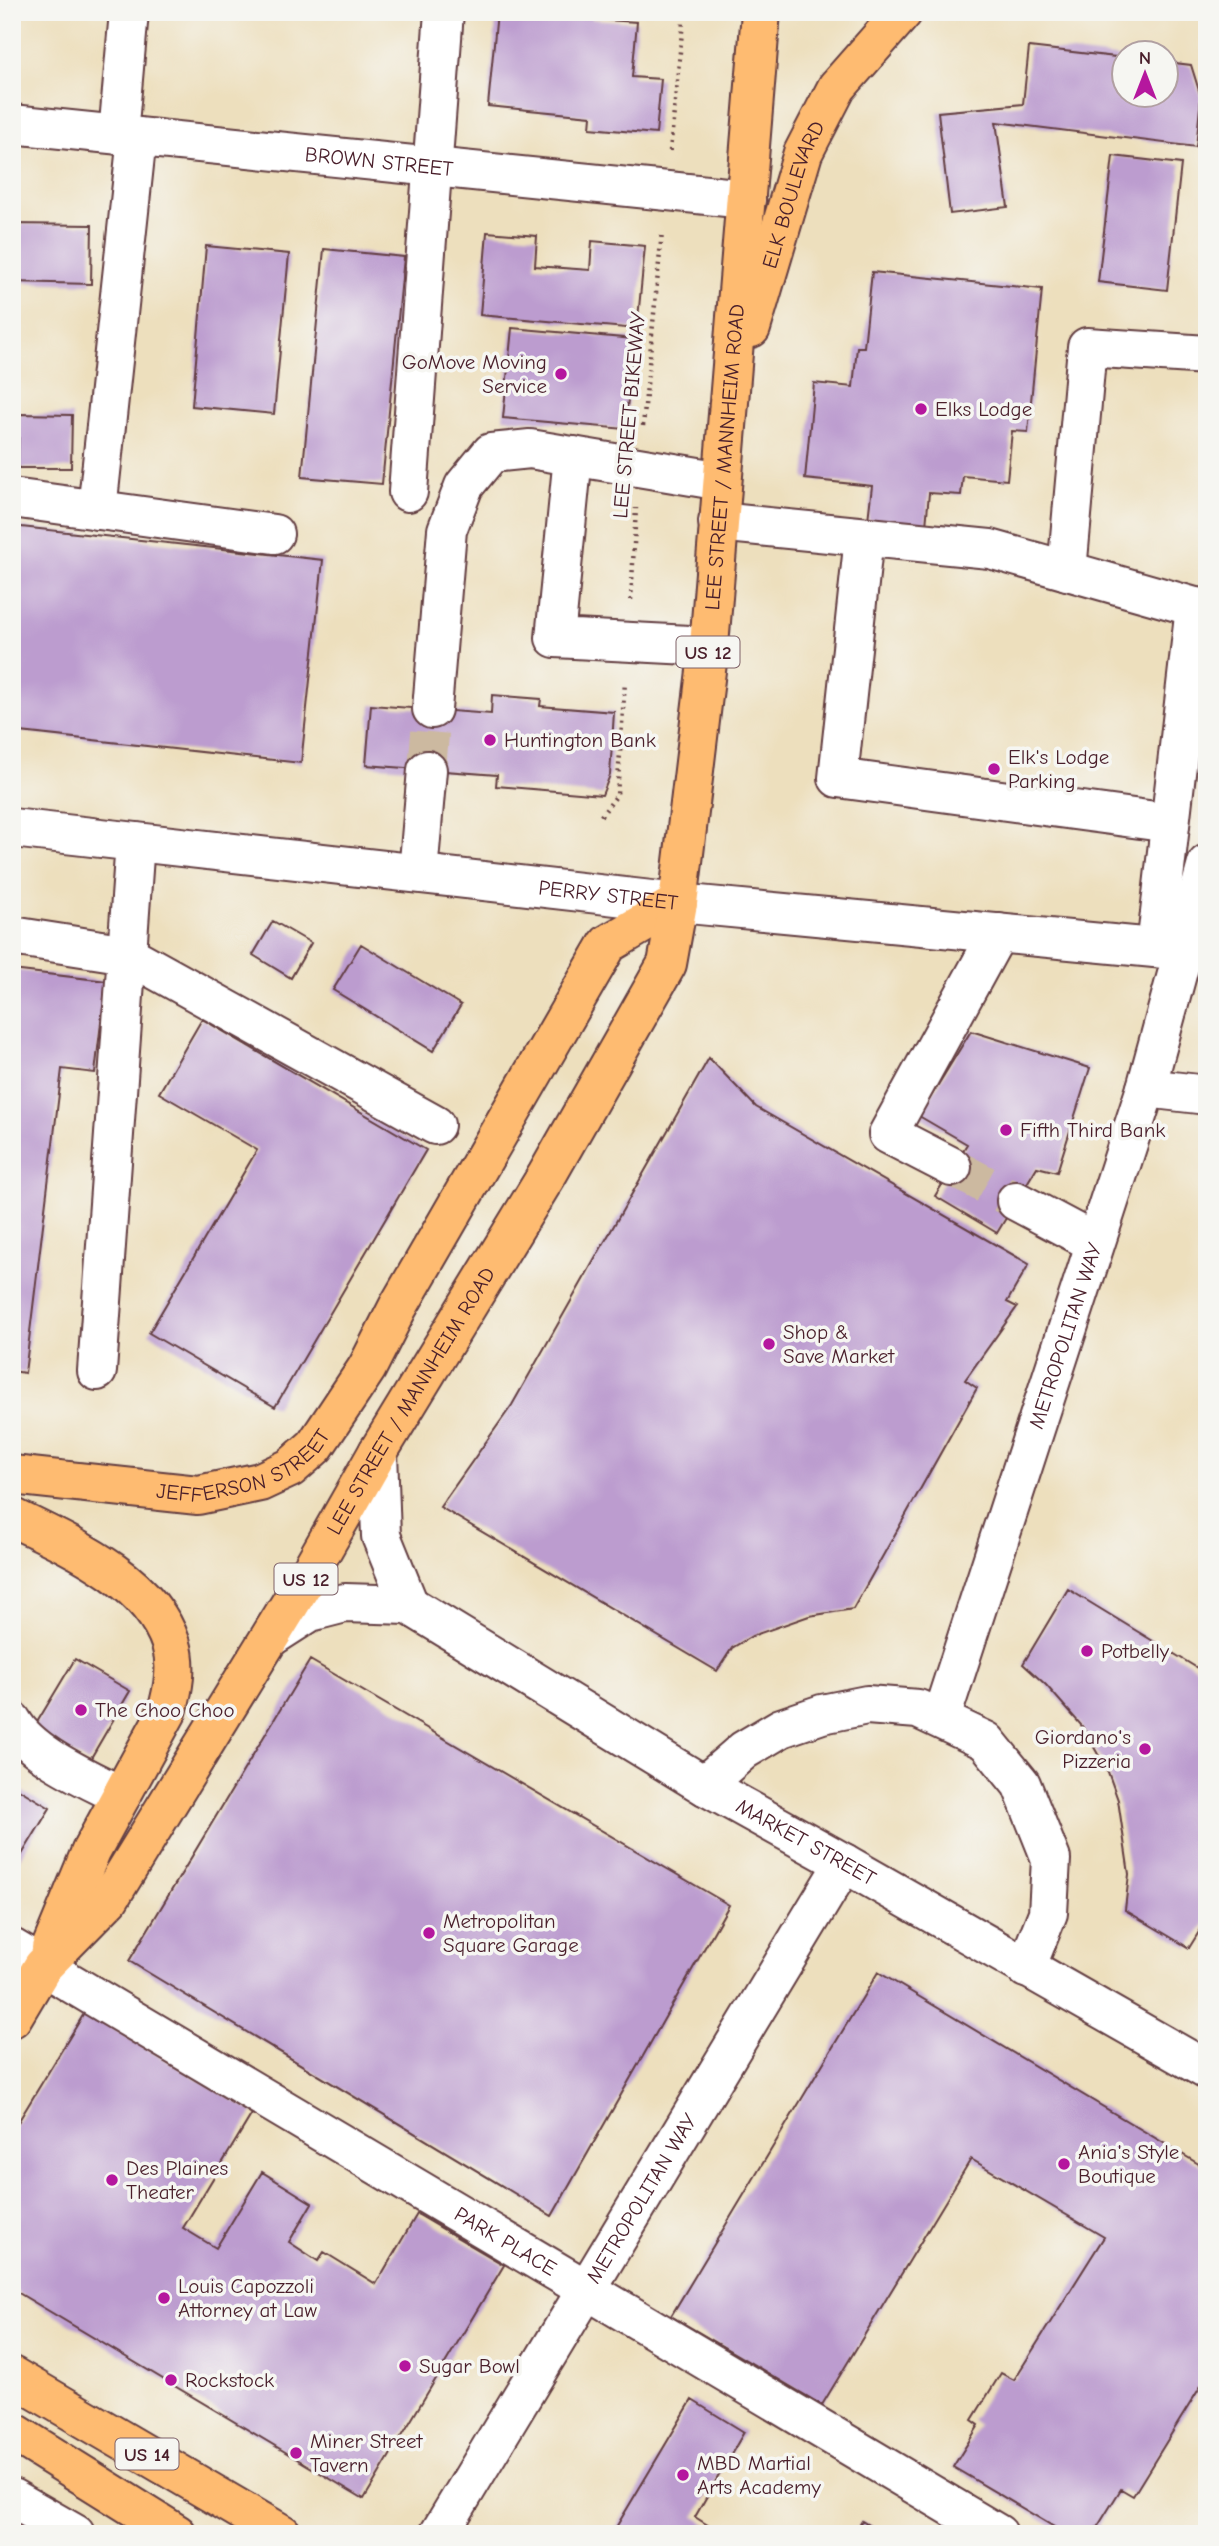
<svg xmlns="http://www.w3.org/2000/svg" width="1219" height="2546" font-family="'Comic Neue',sans-serif">
	<rect width="100%" height="100%" fill="#f6f6f2"/>
	<filter id="ink" filterUnits="userSpaceOnUse"><feTurbulence type="fractalNoise" baseFrequency=".0143" numOctaves="2"/><feDisplacementMap in="SourceGraphic" scale="14" xChannelSelector="R" yChannelSelector="G"/><feConvolveMatrix kernelMatrix="1 2 1 2 8 2 1 2 1" color-interpolation-filters="sRGB"/></filter>
	<filter id="wash" filterUnits="userSpaceOnUse"><feTurbulence type="fractalNoise" baseFrequency=".00686" numOctaves="4" result="noise"/><feDisplacementMap in="SourceGraphic" scale="28" xChannelSelector="R" yChannelSelector="G"/><feGaussianBlur stdDeviation="1.57" result="paint"/><feColorMatrix in="noise" values="0 0 0 0 0 0 0 0 0 0 0 0 0 0 0 0 0 1.4 0 .05"/><feComposite in="paint" operator="in"/></filter>
	<g filter="url(#wash)">
		<rect width="100%" height="100%" fill="#eddfbd"/>
		<g id="blocks">
			<path fill="#bc9ccf" d="M497,12H592V19L637,22L632,77L661,79L656,134L590,128L591,116L488,106Z
				M1029,47L1124,58V94H1166V62L1191,65L1201,97L1196,147L996,122L1008,207L950,214L938,112L1023,104Z
				M1113,156L1181,164L1167,290L1098,282Z
				M12,224L92,225L91,284L12,282Z
				M487,232L537,236L535,266L590,270L592,241L645,246L637,329L480,315Z
				M206,246L289,254L274,414L192,406Z
				M324,249L404,257L382,484L302,477Z
				M872,272L1042,289L1028,432L1012,431L1007,480L963,476L961,495L929,493L926,526L868,520L872,486L805,479L814,383L853,387L857,347H864Z
				M512,328L634,339L625,429L503,418Z
				M19,414L72,415L71,468H18Z
				M12,526L323,560L301,763L12,731Z
				M492,695L541,699L540,706L614,712L610,775L602,795L496,786L497,775L366,765L371,705L491,714Z
				M273,921L311,943L291,978L253,955Z
				M361,944L461,1005L433,1051L333,990Z
				M12,970L106,981L95,1073L62,1069L25,1373L12,1371Z
				M202,1019L426,1150L275,1407L149,1333L257,1150L159,1093Z
				M971,1031L1090,1068L1057,1172L1037,1167L997,1233L935,1196L967,1144L919,1116Z
				M709,1058L756,1107L1029,1264L1007,1302L1017,1307L965,1380L977,1388L853,1609L809,1616L752,1636L732,1648L717,1671L440,1507L512,1405Z
				M1068,1589L1207,1674V1919L1189,1948L1125,1910L1129,1874L1118,1800L1108,1772L1082,1726L1046,1685L1023,1664Z
				M75,1659L130,1691L88,1763L33,1729Z
				M310,1660L729,1905L552,2216L129,1961Z
				M12,1785L50,1808L12,1871Z
				M878,1972L1207,2169V2376L1133,2496L1121,2489L1093,2534H1066L953,2467L979,2425L972,2420L1001,2373L1014,2380L1104,2237L971,2159L822,2405L671,2316Z
				M85,2012L253,2112L183,2228L216,2248L262,2172L312,2203L289,2242L318,2261L324,2252L376,2284L417,2214L504,2265L364,2499L12,2289V2132Z
				M692,2400L744,2432L695,2517L722,2534H612Z
				M862,2521L883,2534H854Z"/>
		</g>
	</g>
	<g filter="url(#ink)">
		<use href="#blocks" fill-opacity="0" stroke="#623c41" stroke-width="2"/>
		<g fill="none" stroke-linecap="round" stroke-linejoin="round">
			<path stroke="#ccb9a0" stroke-width="38" stroke-dasharray="38 19" stroke-linecap="butt" d="M427,770L432,709
				M952,1167L1016,1201"/>
			<g stroke="#623c41" stroke-width="42">
				<g id="minor">
					<path id="s1" d="M12,124L746,199"/>
					<path d="M118,135L129,12"/>
					<path d="M573,456L555,638L709,646"/>
					<path d="M408,492L444,12"/>
					<path d="M12,498L274,534"/>
					<path d="M97,510L137,137"/>
					<path d="M718,522L990,549L1195,607"/>
					<path d="M864,537L838,778L1170,823"/>
					<path d="M1067,571L1087,347L1207,355"/>
					<path d="M432,709L447,530L464,486L491,453L530,449L722,481"/>
					<path id="s2" d="M12,828L678,903L1207,953"/>
					<path d="M418,873L427,770"/>
					<path d="M12,936L127,954L435,1125"/>
					<path d="M1156,948L1195,607L1207,608"/>
					<path d="M1146,1088L1207,1095"/>
					<path d="M952,1167L888,1134L998,933"/>
					<path d="M1016,1201L1095,1243"/>
					<path d="M97,1371L135,842"/>
					<path d="M378,1452L381,1536L409,1605"/>
					<path id="s3" d="M271,1637L310,1612L345,1603L409,1605L707,1787L844,1863L1207,2070"/>
					<path id="s4" d="M941,1718L1146,1088L1207,864"/>
					<path d="M12,1721C31,1755 88,1778 121,1796"/>
					<path d="M707,1787L713,1777L744,1750L781,1728L822,1714L867,1705L918,1709L986,1741L1021,1784L1051,1859L1048,1913L1026,1968"/>
					<path id="s5" d="M12,1948L998,2534"/>
					<path d="M12,2498L75,2534"/>
					<path id="s6" d="M439,2534L844,1863"/>
				</g>
			</g>
			<g stroke="#623c41" stroke-width="42">
				<g id="major">
					<path id="s7" d="M751,328L803,153L837,87L903,12"/>
					<path id="s8" d="M12,1475L198,1495L260,1482L290,1468L315,1446L367,1368L398,1307L608,944L678,903"/>
					<path d="M12,1517C69,1545 150,1579 171,1644C178,1666 173,1690 167,1712L91,1851L51,1948"/>
					<path id="s9" d="M12,2018L43,1966L109,1899L311,1570L378,1452L547,1175L667,964L678,903L709,646L761,12"/>
					<path d="M12,2376L282,2534"/>
					<path d="M12,2431L177,2534"/>
				</g>
			</g>
			<path stroke="#623c41" stroke-width="4.5" stroke-dasharray="2 5" stroke-linecap="butt" d="M670,151L684,12
				M643,426L662,232
				M631,600L636,508
				M601,816L617,795L625,682"/>
			<use href="#minor" stroke="#fff" stroke-width="38"/>
			<use href="#major" stroke="#febb71" stroke-width="38"/>
		</g>
	</g>
	<g fill="#b5179e" stroke="#f6f6f2" stroke-width="2.5">
		<circle cx="561" cy="374" r="7"/>
		<circle cx="921" cy="409" r="7"/>
		<circle cx="490" cy="740" r="7"/>
		<circle cx="994" cy="769" r="7"/>
		<circle cx="1006" cy="1130" r="7"/>
		<circle cx="769" cy="1344" r="7"/>
		<circle cx="1087" cy="1651" r="7"/>
		<circle cx="81" cy="1710" r="7"/>
		<circle cx="1145" cy="1749" r="7"/>
		<circle cx="429" cy="1933" r="7"/>
		<circle cx="1064" cy="2164" r="7"/>
		<circle cx="112" cy="2180" r="7"/>
		<circle cx="164" cy="2298" r="7"/>
		<circle cx="405" cy="2366" r="7"/>
		<circle cx="171" cy="2380" r="7"/>
		<circle cx="296" cy="2453" r="7"/>
		<circle cx="683" cy="2475" r="7"/>
	</g>
	<g text-anchor="middle" stroke-width="7" stroke-linejoin="round" paint-order="stroke">
		<g fill="#f6f6f2" stroke="#7e6067" stroke-width="2">
			<rect x="676.5" y="636.5" width="63" height="31" rx="5"/>
			<rect x="274.5" y="1563.5" width="63" height="31" rx="5"/>
			<rect x="115.5" y="2438.5" width="63" height="31" rx="5"/>
		</g>
		<g font-size="19" font-weight="bold" fill="#4a1f2b">
			<text x="708" y="659">US 12</text>
			<text x="306" y="1586">US 12</text>
			<text x="147" y="2461">US 14</text>
		</g>
		<g font-size="21" fill="#4a1f2b" stroke="#f6f6f2">
			<text dy="7" stroke="none"><textPath href="#s1" startOffset="369">BROWN STREET</textPath></text>
			<text dy="7" stroke="none"><textPath href="#s7" startOffset="140">ELK BOULEVARD</textPath></text>
			<text transform="translate(629 415) rotate(-85)" y="7">LEE STREET BIKEWAY</text>
			<text dy="7" stroke="none"><textPath href="#s9" startOffset="1754">LEE STREET / MANNHEIM ROAD</textPath></text>
			<text dy="7" stroke="none"><textPath href="#s2" startOffset="600">PERRY STREET</textPath></text>
			<text dy="7" stroke="none"><textPath href="#s4" startOffset="402">METROPOLITAN WAY</textPath></text>
			<text dy="7" stroke="none"><textPath href="#s9" startOffset="737">LEE STREET / MANNHEIM ROAD</textPath></text>
			<text dy="7" stroke="none"><textPath href="#s8" startOffset="240">JEFFERSON STREET</textPath></text>
			<text dy="7" stroke="none"><textPath href="#s3" startOffset="609">MARKET STREET</textPath></text>
			<text dy="7" stroke="none"><textPath href="#s6" startOffset="392">METROPOLITAN WAY</textPath></text>
			<text dy="7" stroke="none"><textPath href="#s5" startOffset="574">PARK PLACE</textPath></text>
		</g>
		<g font-size="21" fill="#4a1f2b" stroke="#f6f6f2" text-anchor="start">
			<text x="547" y="369" text-anchor="end">GoMove Moving<tspan x="547" dy="24">Service</tspan></text>
			<text x="935" y="416">Elks Lodge</text>
			<text x="504" y="747">Huntington Bank</text>
			<text x="1008" y="764">Elk's Lodge<tspan x="1008" dy="24">Parking</tspan></text>
			<text x="1020" y="1137">Fifth Third Bank</text>
			<text x="783" y="1339">Shop &amp;<tspan x="783" dy="24">Save Market</tspan></text>
			<text x="1101" y="1658">Potbelly</text>
			<text x="95" y="1717">The Choo Choo</text>
			<text x="1131" y="1744" text-anchor="end">Giordano's<tspan x="1131" dy="24">Pizzeria</tspan></text>
			<text x="443" y="1928">Metropolitan<tspan x="443" dy="24">Square Garage</tspan></text>
			<text x="1078" y="2159">Ania's Style<tspan x="1078" dy="24">Boutique</tspan></text>
			<text x="126" y="2175">Des Plaines<tspan x="126" dy="24">Theater</tspan></text>
			<text x="178" y="2293">Louis Capozzoli<tspan x="178" dy="24">Attorney at Law</tspan></text>
			<text x="419" y="2373">Sugar Bowl</text>
			<text x="185" y="2387">Rockstock</text>
			<text x="310" y="2448">Miner Street<tspan x="310" dy="24">Tavern</tspan></text>
			<text x="697" y="2470">MBD Martial<tspan x="697" dy="24">Arts Academy</tspan></text>
		</g>
	</g>
	<rect width="1219" height="2546" fill="none" stroke="#f6f6f2" stroke-width="42"/>
	<g transform="translate(1145 74)"><circle r="33" fill="#f6f6f2" stroke="#b1a0a2" stroke-width="2"/>
	<path d="M0-5L12 26L0 18L-12 26Z" fill="#b5179e"/>
	<text y="-10" font-size="19" font-weight="bold" text-anchor="middle" fill="#4a1f2b">N</text>
	</g>
</svg>
